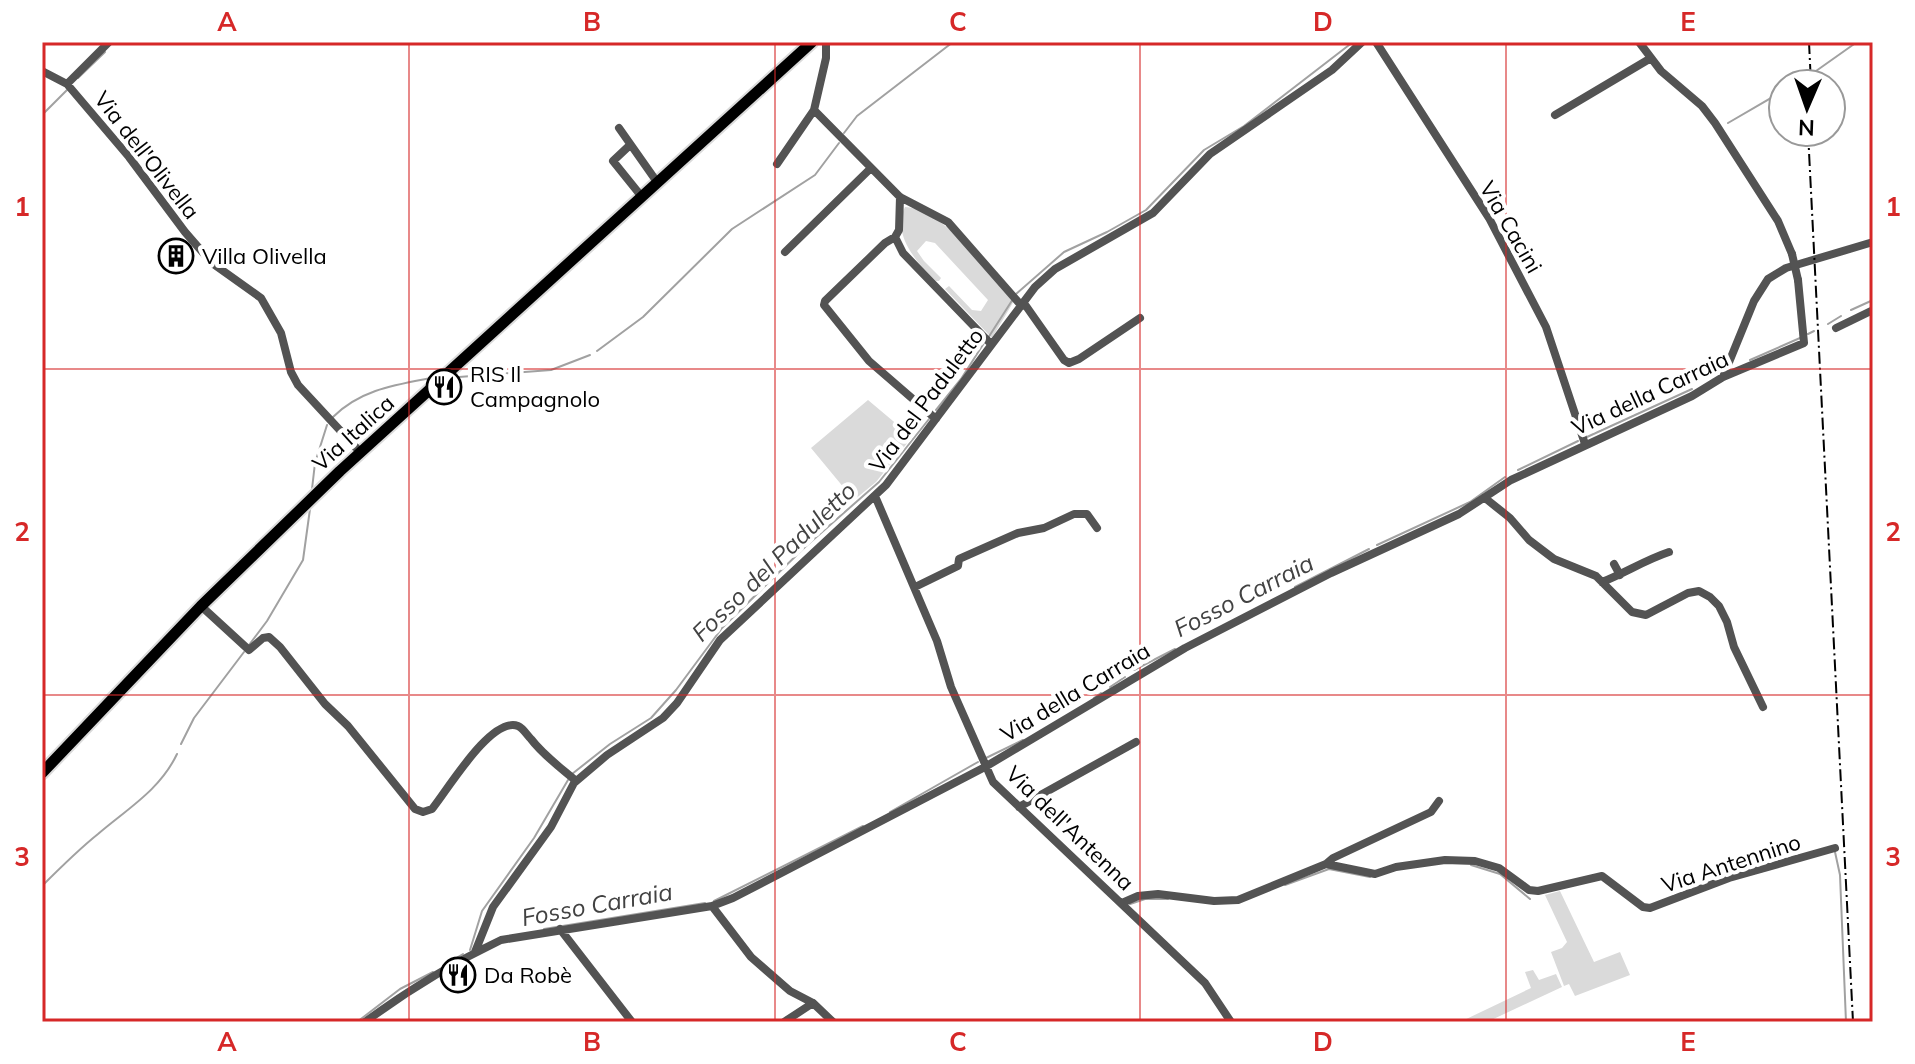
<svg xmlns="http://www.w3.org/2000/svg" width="1915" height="1064" font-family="Mulish,sans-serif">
	<rect width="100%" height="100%" fill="#fff"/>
	<path fill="#dadada" d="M905,207C945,209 988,273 1014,301L992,338L945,289L949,286L972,310L981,311L988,300L935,243L926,241L917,251L924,261L941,278L939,281H936C918,264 891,235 905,207Z
		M868,400L912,437L876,482L854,500L811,448Z
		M1560,891L1594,962L1620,952L1630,975L1575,996L1569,984L1564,986L1551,952L1562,948L1567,942L1545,895Z
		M1533,970L1539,980L1556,974L1562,987L1487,1022H1460L1531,988L1525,972Z"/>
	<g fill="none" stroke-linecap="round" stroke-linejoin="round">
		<path stroke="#a1a1a1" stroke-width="2" d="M1816,71L1857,42
			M78,78L105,52
			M42,115L67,90
			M1728,123L1783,91
			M844,133L857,116L953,42
			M1016,294L1064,252L1107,232L1146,210L1204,150L1244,126L1353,42
			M1851,310L1873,300
			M1828,324L1841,316
			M1808,334L1814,331
			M988,338L1013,299
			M597,351L643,317L732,229L815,175L839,143
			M1750,360L1800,338
			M459,377L551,370L590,355
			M936,410L961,379L984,343
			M333,417C360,390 394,385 431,378
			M1587,437L1692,389
			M1518,470L1578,441
			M312,489L315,463L327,425
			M1377,545L1470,502L1505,477
			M1295,587L1369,549
			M249,645L267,621L303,560L310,509
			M1134,670L1175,649
			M1110,687L1125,677
			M1094,698L1101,693
			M181,744L194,718L244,652
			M986,758L1023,740
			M572,774L610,744L651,718L676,690L722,628L805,547L879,482L929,419
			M890,812L978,762
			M1835,852L1840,875L1846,1022
			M1471,865L1500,874L1530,899
			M1285,885L1329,869L1370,877
			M42,886C60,868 78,850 98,834C127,809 160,790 177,754
			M714,901L863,826
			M1130,904L1145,899H1168
			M544,929L705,903
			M470,950L482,911L534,838L568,780
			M448,963L463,954
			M357,1022L400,989L433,972"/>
		<g stroke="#dbdbdb" stroke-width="15">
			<path id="major" d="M42,773L201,606L340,471L812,42"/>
		</g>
		<path stroke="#535353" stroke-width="8" d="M826,42V58L814,110L900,197L948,222L1020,304L1026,306L1064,360L1069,363L1079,359L1140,318
			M1376,42L1489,218L1546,327L1585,444
			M1639,42L1661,71L1702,106L1715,123L1778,221L1792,254
			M42,71L67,84L129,157L185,232L212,263L261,298L281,333L291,372L298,385L361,453
			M67,84L109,42
			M1555,115L1651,58
			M619,128L657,182
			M630,145L613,161L642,197
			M777,164L814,110
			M900,197L899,230L895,237L885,243L825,301L824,305L869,361L936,419
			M895,237L903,253L991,344
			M785,252L871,168
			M1836,328L1873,310
			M1723,377L1754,301L1768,279L1786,268L1873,242
			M875,496L937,641L951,687L993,782L1205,983L1231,1022
			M1485,498L1510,518L1529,540L1554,559L1596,576L1632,612L1646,615L1688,593L1699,591L1710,597L1719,606L1727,622L1734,647L1763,707
			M1614,564L1620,575
			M1602,582C1625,573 1645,560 1669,552
			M915,587L958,566L959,559L1018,533L1044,528L1074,514H1087L1097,528
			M201,606L249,650L263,638L269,637L280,647L325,704L348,726L415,809L423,812L432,809C447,791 491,716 518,726C523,728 527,735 531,739C543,755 561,768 576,781
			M1019,807L1136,742
			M1326,864L1333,858L1431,812L1439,801
			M1122,903L1138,896L1158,894L1214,901L1238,900L1326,864L1375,874L1396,867L1445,860L1475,861L1499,868L1529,890L1538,891L1602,876L1643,907L1650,908L1729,878L1835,848
			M712,906L751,957L790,991L813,1003L833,1022
			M560,929L632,1022
			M475,952L493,907L551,827L574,783L607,755L663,718L677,703L720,640L886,485L1035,287L1055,269L1153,213L1210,154L1332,70L1362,42
			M365,1022C407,991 453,963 501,940L712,906L733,898L985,767L1185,648L1331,573L1459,514L1511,480L1692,396L1723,377L1804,343L1798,280
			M784,1022L813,1003"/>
		<use href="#major" stroke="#000" stroke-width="11"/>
		<path stroke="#000" stroke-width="2" stroke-dasharray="12 4 2 4" stroke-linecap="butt" d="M1809,42L1811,84
			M1808,132L1853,1022"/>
		<path stroke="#535353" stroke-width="8" d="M1792,254L1798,280"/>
	</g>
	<path fill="none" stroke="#d62828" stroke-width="2" stroke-opacity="0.55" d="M409,42V1022M775,42V1022M1140,42V1022M1506,42V1022M42,369H1873M42,695H1873"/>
	<defs>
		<g id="building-ring" transform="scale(1.8)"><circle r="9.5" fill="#fff" stroke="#000" stroke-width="1.5"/><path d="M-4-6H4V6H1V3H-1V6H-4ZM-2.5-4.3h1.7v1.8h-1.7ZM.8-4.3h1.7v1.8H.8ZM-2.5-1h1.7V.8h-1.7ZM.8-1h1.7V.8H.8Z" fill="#000"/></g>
		<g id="restaurant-ring" transform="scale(1.8)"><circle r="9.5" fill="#fff" stroke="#000" stroke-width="1.5"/><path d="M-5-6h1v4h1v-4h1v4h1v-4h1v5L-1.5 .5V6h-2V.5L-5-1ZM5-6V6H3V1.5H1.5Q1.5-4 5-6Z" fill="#000"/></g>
	</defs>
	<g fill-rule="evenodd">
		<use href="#building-ring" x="176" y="256"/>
		<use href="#restaurant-ring" x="444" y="387"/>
		<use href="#restaurant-ring" x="458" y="975"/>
	</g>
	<g text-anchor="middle" stroke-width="8" stroke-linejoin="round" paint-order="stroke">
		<g font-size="22" fill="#000" stroke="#fff">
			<text transform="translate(147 155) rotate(52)" y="8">Via dell'Olivella</text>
			<text transform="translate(1511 227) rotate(60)" y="8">Via Cacini</text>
			<text transform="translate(1650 393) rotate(-25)" y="8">Via della Carraia</text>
			<text transform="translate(926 400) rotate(-53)" y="8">Via del Paduletto</text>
			<text transform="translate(353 433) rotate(-42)" y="8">Via Italica</text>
			<text transform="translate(1075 692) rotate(-31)" y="8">Via della Carraia</text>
			<text transform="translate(1070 828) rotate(44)" y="8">Via dell'Antenna</text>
			<text transform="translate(1731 863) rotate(-18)" y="8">Via Antennino</text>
		</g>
		<g font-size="22" fill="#000" stroke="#fff" text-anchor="start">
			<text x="202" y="264">Villa Olivella</text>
			<text x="470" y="382">RIS Il<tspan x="470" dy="25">Campagnolo</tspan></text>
			<text x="484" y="983">Da Robè</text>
		</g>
		<g font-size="24" font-style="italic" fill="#424242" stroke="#fff">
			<text transform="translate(774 562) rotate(-44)" y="8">Fosso del Paduletto</text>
			<text transform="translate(1244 596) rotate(-27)" y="8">Fosso Carraia</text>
			<text transform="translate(597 905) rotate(-10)" y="8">Fosso Carraia</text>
		</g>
	</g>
	<rect width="1915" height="1064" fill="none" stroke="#ffffff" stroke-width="88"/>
	<g transform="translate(1807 108) rotate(182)"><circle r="38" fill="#ffffff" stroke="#999999" stroke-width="2"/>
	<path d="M0-6L14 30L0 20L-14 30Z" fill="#000000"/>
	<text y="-12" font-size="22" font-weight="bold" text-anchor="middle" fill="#000000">N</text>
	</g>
	<rect x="44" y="44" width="1827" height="976" fill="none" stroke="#d62828" stroke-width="3"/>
	<g font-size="26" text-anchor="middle" font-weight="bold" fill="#d62828">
		<text x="227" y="31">A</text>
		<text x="592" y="31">B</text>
		<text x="958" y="31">C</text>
		<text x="1323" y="31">D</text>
		<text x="1688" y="31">E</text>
		<text x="22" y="216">1</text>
		<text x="1893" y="216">1</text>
		<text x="22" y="541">2</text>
		<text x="1893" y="541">2</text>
		<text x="22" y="866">3</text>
		<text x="1893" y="866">3</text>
		<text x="227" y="1051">A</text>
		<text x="592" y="1051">B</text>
		<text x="958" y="1051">C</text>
		<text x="1323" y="1051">D</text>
		<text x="1688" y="1051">E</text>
	</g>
</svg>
